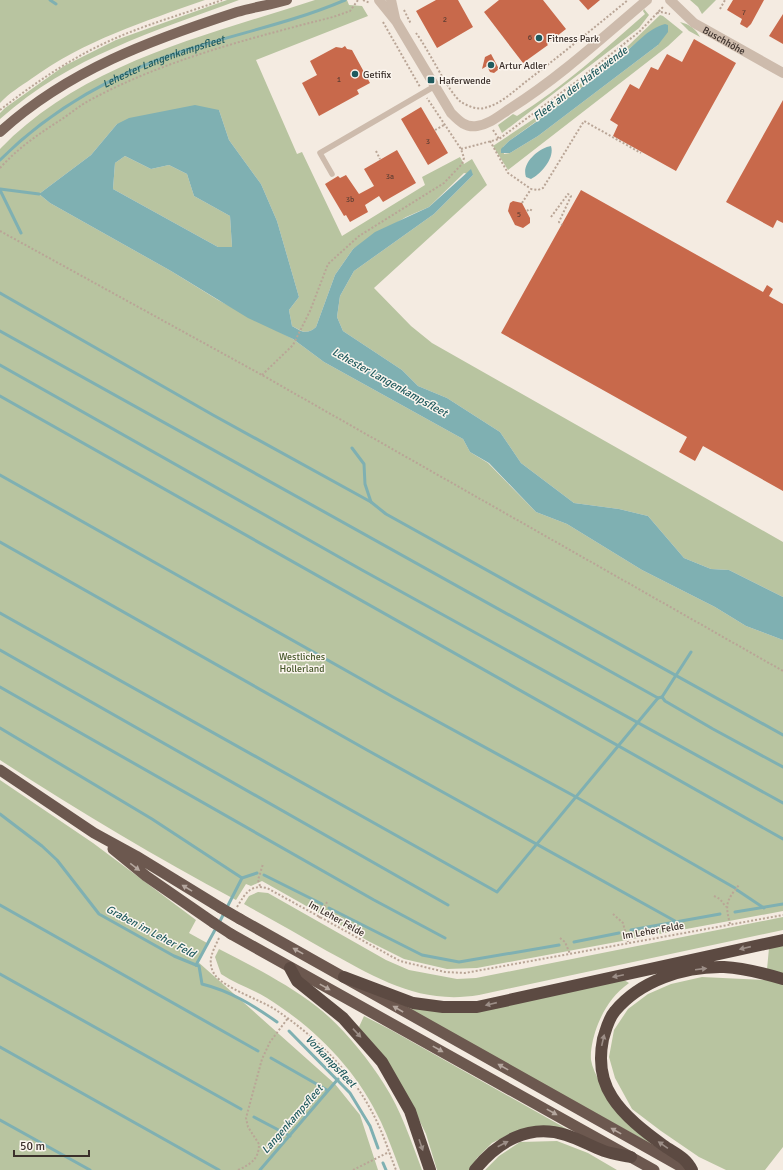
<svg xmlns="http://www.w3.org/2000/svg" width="783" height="1170" font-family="Signika,sans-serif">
	<rect width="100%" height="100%" fill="#f4ebe1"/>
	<path fill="#b8c4a0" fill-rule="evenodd" d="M0,0H205C143,22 85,40 31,79C21,86 9,93 0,103Z
		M227,0H239C153,32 71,56 0,119V113L5,108L64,66L116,40Z
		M315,0H347L349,5L362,6L368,16L256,60L297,154L302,152L342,236L425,185L422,177L460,157L464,164L472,159L487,185L374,288L411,326L432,343L783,542V597L729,570L711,569L684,558L648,516L619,509L574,503L521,463L500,432L447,398L418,386L402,370L343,331L337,317L340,296L354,271L434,214L473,175L464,173L429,207L406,217L353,249L335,275L316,327C307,335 303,332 292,326L289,310L299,297L277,221L261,184L229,140L219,110L117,124L91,155L39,194L50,203L171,271L218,300L293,339L324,362L463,439L470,452L488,463L536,512L567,524L642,570L715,607L746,626L783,640V911L477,968L447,969L404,959L370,942L262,881L251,886L246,884L236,900C156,857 76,810 0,760V149C83,63 205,36 315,0Z
		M690,0H716L702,14L698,7Z
		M644,9L649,15L639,28L502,133L498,125L513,114L517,116C563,87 604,50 645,14L643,11Z
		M660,15L663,16L683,32L668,46L508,170L493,146L541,114L585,80L628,46ZM646,35L658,45L538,136L510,153L504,154L503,147L509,141L570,97Z
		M680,22C689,24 696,29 700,37L689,31Z
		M125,156L151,169L169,165L187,174L194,196L230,216L232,247H218L113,189L115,163Z
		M0,780L93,843L196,920L189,933L207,943L197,961L335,1084L360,1115L378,1170H0Z
		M258,892L268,893L386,960L409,970L457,979L476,978L783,917V930L479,995C419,1005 377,978 327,951C300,935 272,920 244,904L249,896Z
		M783,945V1147L765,1170H726L699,1157L661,1131L632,1109L615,1078L609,1057L614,1030L628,1009L648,994L671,984L702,977L766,980L769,948Z
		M219,949C252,966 286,983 316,1006C341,1025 367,1057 384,1084C401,1110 411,1141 422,1170H400C394,1154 388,1137 381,1122C357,1070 315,1028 267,998C252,989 236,984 221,974L215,957Z
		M624,980L629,983C614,994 605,1007 598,1024C594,1034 590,1049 591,1060C596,1089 635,1124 655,1146L401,1005L431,1010Z
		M364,1016L391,1030L574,1133L514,1132L492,1143L477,1158L470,1170H437L426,1134L409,1099L359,1027Z
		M557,1141L588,1153L617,1170H485L499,1156L520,1142Z"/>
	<path fill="#7fb0b2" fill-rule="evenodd" d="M665,24L668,25V32L658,45L538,136L510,153H501V149L509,141C547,115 583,87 619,58C633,47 648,28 665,24Z
		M195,105L219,110L229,140L261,184L277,221L299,297L289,310L292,326C302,332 307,335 316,327L335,275L353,249L375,232L429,207L471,169L473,175L434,214L354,271L340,296L337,317L343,331L402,370L418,386L447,398L500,432L521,463L574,503L619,509L648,516L684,558L711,569L729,570L783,597V640L746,626L715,607L642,570L567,524L536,512L489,463L470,452L463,439L324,362L293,339L248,318L171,271L50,203L39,194L91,155L117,124L129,118ZM125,156L151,169L169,165L187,174L194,196L230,216L232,247H218L113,189L115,163Z
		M551,146C555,158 541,174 531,179L526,177C521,163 539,148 551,146Z"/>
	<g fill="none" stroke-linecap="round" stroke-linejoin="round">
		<g stroke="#7fb0b2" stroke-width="3">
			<path d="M50,0L56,4"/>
			<path id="s1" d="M0,160C51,109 117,72 186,50C239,33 294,22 345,0"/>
			<path d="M0,189L39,194"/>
			<path d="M0,190L21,233"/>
			<path d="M0,293L213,415L371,502"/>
			<path d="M0,331L658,698"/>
			<path d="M0,365L362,570L783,803"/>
			<path d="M0,396L783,839"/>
			<path d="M352,448L364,464L365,484L371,502L386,514L783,735"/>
			<path d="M0,475L393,697L576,797L735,888"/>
			<path d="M0,542L367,750L675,921"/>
			<path d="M0,613L497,892L658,698L662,697L691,652"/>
			<path d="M0,650L448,905"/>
			<path d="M0,687L374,900L445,938"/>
			<path d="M662,697L665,701L713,729L783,767"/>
			<path d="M0,728L152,819L242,878"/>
			<path d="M0,814L42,846L57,860L99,914L174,956L196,965"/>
			<path d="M264,875L322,904"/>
			<path d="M737,890L764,908"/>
			<path d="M0,905L258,1051"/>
			<path d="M329,908L422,955L459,962L559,945"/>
			<path d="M735,912L783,904"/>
			<path d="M219,923L242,878L257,873"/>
			<path d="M631,930L720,914"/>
			<path d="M574,942L619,933"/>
			<path d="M196,965L216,928"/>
			<path d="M196,965L199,966L202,984C230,991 253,1005 277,1022"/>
			<path d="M0,974L241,1109"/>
			<path d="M289,1031L350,1093L370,1126L378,1148"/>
			<path d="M0,1047L219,1170"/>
			<path d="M271,1058L327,1090"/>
			<path d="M254,1117L290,1136"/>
			<path d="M0,1120L90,1170"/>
			<path d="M383,1163L386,1170"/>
			<path d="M260,1170L338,1079"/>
		</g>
	</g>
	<path fill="#c8694b" d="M436,0H458L473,27L437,48L416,11Z
		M499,0H543L566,29L547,44L548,45L523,63L484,12Z
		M579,0H600L588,10Z
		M733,0H764L751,24L747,28L740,24L742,19L727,10Z
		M783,14V44L769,36Z
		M694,39L736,63L676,171L613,136L618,125L610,120L630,84L639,89L651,67L658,70L667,54L682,62Z
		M345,46L347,49L352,50L370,83L357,90L359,94L319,116L302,83L317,75L310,61L336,47L342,48Z
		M491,54L499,69L494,73L490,72L487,66L482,69L485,57Z
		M783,100V223L777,220L773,228L726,202Z
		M421,107L448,153L428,165L401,119Z
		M397,150L416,183L383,202L379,196L365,205L368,212L350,222L346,215L344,216L325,184L338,176L340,178L346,175L359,194L374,186L364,169Z
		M581,190L763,292L767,285L773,289L769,296L783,304V491L703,446L695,461L679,452L687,437L501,333Z
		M513,201L522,203L530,218V223L523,228L515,225L508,211L510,203Z"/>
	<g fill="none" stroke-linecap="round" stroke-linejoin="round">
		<path stroke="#b9a596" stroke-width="2" stroke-dasharray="2 2" stroke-linecap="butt" d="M363,0L370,3
			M720,9L725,0
			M404,10L411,24
			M657,13L661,12L670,14
			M383,22L420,87
			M416,33C429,50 448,92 461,102C468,106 477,110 484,108C500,105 515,90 528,80C562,54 595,27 628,0
			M0,110C36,82 74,56 116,38C150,23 187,13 222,0
			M435,130L444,125
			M493,130L499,139
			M490,141L508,173L531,189
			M461,149L499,139L577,81L639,32L663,7
			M376,151L380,159
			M0,168C17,149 37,135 59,121C70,114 80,105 92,99C167,59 251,38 333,17L350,11L358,0
			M522,203L531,189L538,190L543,188L584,121L641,153
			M527,211L529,209L533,211
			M551,217L568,194L571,196L559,222L562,225
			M0,231L262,375L783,671
			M262,375L293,345L310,311L328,264L359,236L444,183L462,164L464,158L461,149L427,98
			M260,886L258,880L263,864
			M714,896L720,899L726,907
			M237,907C245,894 250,884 267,888L400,961L445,972L465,973L783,915
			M613,914L623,923L628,942
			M319,918L327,902
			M730,924C725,904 726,901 739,885
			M219,938C213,951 206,962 215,975C224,988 261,1000 276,1010C319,1039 356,1076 378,1124C385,1139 390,1155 396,1170
			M560,938L565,942L570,954
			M238,1170C251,1164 259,1159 259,1144L248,1127L246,1118L262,1059L270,1042L288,1018
			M353,1170L389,1152"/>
		<path stroke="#cdbbac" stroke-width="5.5" d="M332,174L320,153L435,86"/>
		<g stroke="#cdbbac" stroke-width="10">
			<path d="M379,0L396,21L451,113C458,120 465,128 477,126C490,124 500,115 511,108C560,77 603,37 647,0"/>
			<path d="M391,0L395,18"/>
			<path id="s2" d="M670,0L694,23L783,73"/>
		</g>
		<path stroke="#7d675c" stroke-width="10" d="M0,132C68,70 151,40 237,12C253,7 271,5 287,0"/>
		<path stroke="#6c584f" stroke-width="11" d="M0,770L94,833L136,856L221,908
			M113,849L146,876L214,923
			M240,919L687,1170
			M231,934L654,1170"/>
		<path stroke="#5c4a42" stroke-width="12" d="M290,968L297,981L343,1018L382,1062L410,1111L430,1170
			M344,977L413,1003L443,1007H477L783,940
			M475,1170C497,1142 529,1123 566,1135C579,1139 591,1146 604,1151C612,1154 622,1155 631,1157
			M692,1170C686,1157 674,1153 663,1145C645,1132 624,1116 612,1097C601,1080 599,1059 603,1039C606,1030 608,1019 615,1011C640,981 684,966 724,967C744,968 763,973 783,979"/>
		<path stroke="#6c584f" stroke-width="11" d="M221,908L240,919
			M214,923L231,934"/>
	</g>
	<defs><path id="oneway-solid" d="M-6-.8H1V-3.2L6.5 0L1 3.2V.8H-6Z"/></defs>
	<g fill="#b4a69e">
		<use href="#oneway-solid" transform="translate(135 867) rotate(37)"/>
		<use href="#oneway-solid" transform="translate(187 888) rotate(-149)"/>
		<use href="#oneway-solid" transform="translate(298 951) rotate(-151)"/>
		<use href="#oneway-solid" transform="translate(325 987) rotate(29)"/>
		<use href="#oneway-solid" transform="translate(398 1009) rotate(-150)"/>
		<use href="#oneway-solid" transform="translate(438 1049) rotate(29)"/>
		<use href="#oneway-solid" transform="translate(503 1067) rotate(-151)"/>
		<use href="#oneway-solid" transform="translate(552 1112) rotate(29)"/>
		<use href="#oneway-solid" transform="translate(616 1131) rotate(-151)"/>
	</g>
	<g fill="#9c8e87">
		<use href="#oneway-solid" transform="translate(745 948) rotate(167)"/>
		<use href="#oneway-solid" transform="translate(701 969) rotate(-7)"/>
		<use href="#oneway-solid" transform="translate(618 976) rotate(168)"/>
		<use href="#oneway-solid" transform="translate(491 1004) rotate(167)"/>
		<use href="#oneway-solid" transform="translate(357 1033) rotate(47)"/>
		<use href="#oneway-solid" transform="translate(603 1040) rotate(-77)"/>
		<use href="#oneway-solid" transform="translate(503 1144) rotate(-27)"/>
		<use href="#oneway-solid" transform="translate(421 1145) rotate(71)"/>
		<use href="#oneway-solid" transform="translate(663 1145) rotate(-145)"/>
	</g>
	<g fill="#1f5a5e" stroke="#fbf5ee" stroke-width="1.5">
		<circle cx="539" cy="38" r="4"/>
		<circle cx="491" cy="65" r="4"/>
		<circle cx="355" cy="74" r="4"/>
		<rect x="427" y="76" width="8" height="8" rx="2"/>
	</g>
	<g text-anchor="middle" stroke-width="3" stroke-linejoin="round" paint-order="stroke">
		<g font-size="8" fill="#5e3e33">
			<text x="744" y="15">7</text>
			<text x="445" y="22">2</text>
			<text x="530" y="40">6</text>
			<text x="339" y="82">1</text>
			<text x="428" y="144">3</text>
			<text x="390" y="179">3a</text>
			<text x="350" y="202">3b</text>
			<text x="519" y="217">5</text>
		</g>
		<g font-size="10" fill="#3b302b" stroke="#fbf5ee" text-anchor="start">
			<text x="547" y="42">Fitness Park</text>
			<text x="499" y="69">Artur Adler</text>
			<text x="363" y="78">Getifix</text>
			<text x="439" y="84">Haferwende</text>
		</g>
		<g font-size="10" fill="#3b302b" stroke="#fbf5ee">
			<text dy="4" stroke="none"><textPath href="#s2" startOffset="68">Buschhöhe</textPath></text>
			<text transform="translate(337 918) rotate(29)" y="4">Im Leher Felde</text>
			<text transform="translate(653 930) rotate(-10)" y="4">Im Leher Felde</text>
		</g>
		<g font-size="10" fill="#4a5a2e" stroke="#fbf5ee">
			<text x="302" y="660">Westliches<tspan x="302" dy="12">Hollerland</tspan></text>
		</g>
		<g font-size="11" font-style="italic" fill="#1f5a5e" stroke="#fbf5ee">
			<text dy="4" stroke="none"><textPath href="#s1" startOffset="193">Lehester Langenkampsfleet</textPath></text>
			<text transform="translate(580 83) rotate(-37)" y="4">Fleet an der Haferwende</text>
			<text transform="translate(390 382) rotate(29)" y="4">Lehester Langenkampsfleet</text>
			<text transform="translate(151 931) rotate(28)" y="4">Graben im Leher Feld</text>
			<text transform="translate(331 1061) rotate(46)" y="4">Vorkampsfleet</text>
			<text transform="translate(292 1119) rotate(-49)" y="4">Langenkampsfleet</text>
		</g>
	</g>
	<path d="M14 1150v6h75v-6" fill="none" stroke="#3b302b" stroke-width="2"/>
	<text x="20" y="1150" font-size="12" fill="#3b302b" stroke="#fbf5ee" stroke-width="3" paint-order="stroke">50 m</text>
</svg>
